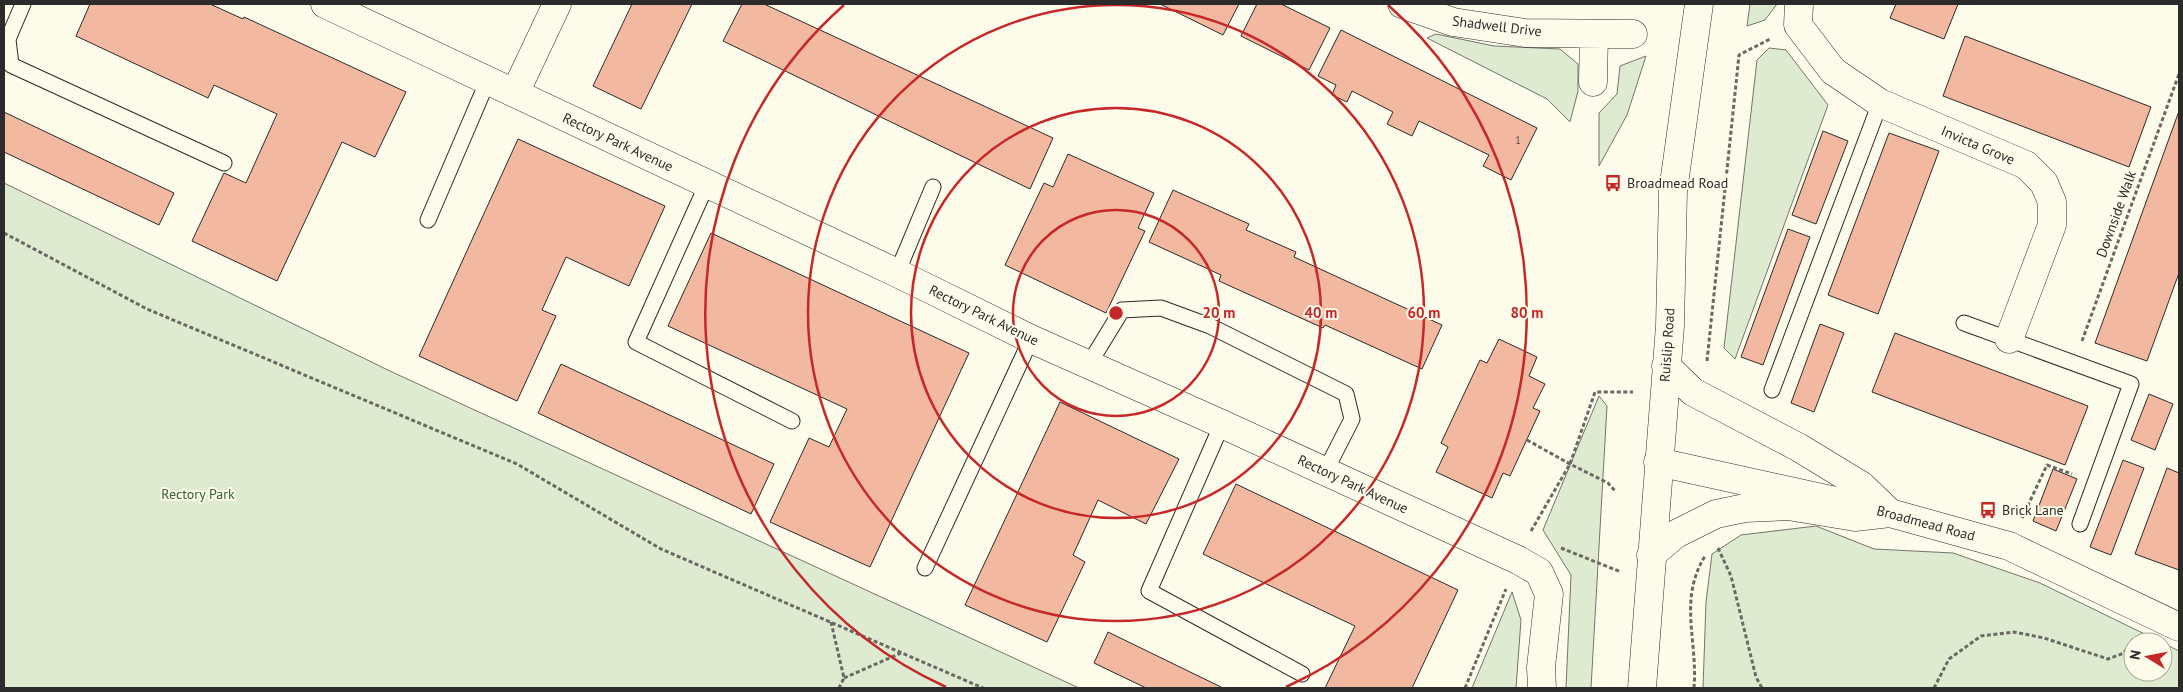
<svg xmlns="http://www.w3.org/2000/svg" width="2183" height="692" font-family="'PT Sans',sans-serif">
	<rect width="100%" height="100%" fill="#fdfbea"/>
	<path fill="#deebd1" stroke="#74746e" d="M1750,4H1777L1765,20L1747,26Z
		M1436,34L1494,46L1560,49L1578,64V91L1570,122L1547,99L1427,38Z
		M1769,48L1786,50L1828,105L1735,359L1724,348L1757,60Z
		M1646,56L1627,115L1599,166V113L1617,94L1620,66Z
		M4,183L392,372L1079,688H4Z
		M1599,396L1607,406L1591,688H1566L1571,575L1543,530Z
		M1816,526L1874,549L1953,553L2040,583L2161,642H2133V672H2163V643L2179,651V688H1703L1706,602L1712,554L1741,535Z
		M1512,592L1521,620L1516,688H1472Z"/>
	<path fill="#f2b8a0" stroke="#2b2b2b" d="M90,4H210L243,19L244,17L406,92L375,157L342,142L277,281L192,241L224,173L246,183L277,114L214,85L208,98L76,36Z
		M632,4H692L641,109L593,86Z
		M742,4H764L1053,138L1030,189L723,41Z
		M1160,4H1239L1223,35Z
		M1257,4H1281L1330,28L1309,70L1241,36Z
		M1896,4H1958L1944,39L1890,18Z
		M1341,30L1537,128L1511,180L1483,166L1489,155L1419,121L1412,136L1387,124L1393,112L1352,91L1347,102L1332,95L1336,85L1318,76Z
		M1965,36L2151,107L2129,167L1943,96Z
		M2179,111V273L2147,361L2095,343Z
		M4,112L174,193L159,225L4,152Z
		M1823,131L1848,141L1816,224L1792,215Z
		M1889,133L1939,151L1878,314L1828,295Z
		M518,139L665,206L629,286L566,257L542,310L556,316L517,401L419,356Z
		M1068,154L1154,193L1138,228L1145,231L1106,313L1005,265L1044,183L1053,187Z
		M1173,190L1249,224L1246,230L1296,252L1294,257L1442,325L1422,369L1325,325L1323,328L1219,281L1221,275L1149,242Z
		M1788,229L1810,237L1763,365L1741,357Z
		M711,233L969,353L870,567L770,522L809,438L829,447L847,409L668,326Z
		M1820,324L1844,333L1814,412L1791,403Z
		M1895,333L2088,406L2065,465L1872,392Z
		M1499,339L1537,357L1529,376L1545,384L1533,408L1540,411L1510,476L1503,473L1492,498L1436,472L1448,447L1441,443L1480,360L1487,363Z
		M561,364L774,464L751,514L538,413Z
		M2149,394L2173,404L2155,450L2131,440Z
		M1060,402L1179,459L1146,524L1098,500L1073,555L1085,562L1047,642L965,605Z
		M2123,460L2144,468L2111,555L2090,547Z
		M2167,468L2179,473V570L2135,554Z
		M2053,469L2077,479L2056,531L2033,521Z
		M1236,484L1458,590L1412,688H1325L1355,626L1203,554Z
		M1108,632L1223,688H1146L1094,663Z"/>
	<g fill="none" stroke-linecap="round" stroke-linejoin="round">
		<g stroke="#2b2b2b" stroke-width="17">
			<path id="service" d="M23,4L8,39L11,65L224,163
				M707,184L636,342L792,421
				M428,220L488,80
				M897,273L933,187
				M1964,323L2131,384L2080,524
				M1089,364L1122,310L1161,308L1210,326L1346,394L1352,419L1325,472
				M1772,390L1880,103
				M1222,424L1149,591L1302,674
				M925,568L1031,339"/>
		</g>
		<g stroke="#2b2b2b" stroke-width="29">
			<path id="minor" d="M325,4L897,273L1031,339L1222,424L1518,560L1539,572L1549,594L1541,667L1542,688
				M1402,4L1453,22L1525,33L1633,34
				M1799,4L1798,25L1833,71L1880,103L2026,165L2044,183L2052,202V225L2009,339
				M1593,82L1594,34
				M515,93L557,4
				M1658,462L1890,513L2009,546L2179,627"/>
		</g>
		<g stroke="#2b2b2b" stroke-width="29">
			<path id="secondary" d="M1651,555L1676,534L1716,514L1745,508L1788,506L1855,517L1890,513L1862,486L1798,447L1693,392L1666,366
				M1642,688L1670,326L1673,191L1699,4"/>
		</g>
		<path stroke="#6a6964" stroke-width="3" stroke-dasharray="4 2.5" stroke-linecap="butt" d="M4,233L147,309L517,464L661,549L983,688
			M2082,341L2179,74
			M1707,361L1739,55L1770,39
			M1527,440L1570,464L1608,483L1615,491
			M2022,518L2047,465L2072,474
			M1531,531L1570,464L1595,392H1633
			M1561,548L1621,572
			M1718,548L1731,576L1756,677L1762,688
			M831,622L844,678L839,688
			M844,678L901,653
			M1465,688L1506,589
			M1694,688C1698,641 1678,600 1705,556
			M1934,688L1949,659L1981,636L2014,632L2044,638L2108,659L2124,653L2133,639"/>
		<use href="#service" stroke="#fdfbea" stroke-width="15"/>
		<use href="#minor" stroke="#fdfbea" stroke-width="28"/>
		<use href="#secondary" stroke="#fdfbea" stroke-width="28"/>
	</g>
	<g fill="none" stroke="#c62828" stroke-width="2.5">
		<circle cx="1116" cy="313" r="103"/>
		<circle cx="1116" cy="313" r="205"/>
		<circle cx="1116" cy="313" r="308"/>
		<path d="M946 687A411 411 0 0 1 844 5M1388 5A411 411 0 0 1 1286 687"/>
	</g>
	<defs>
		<g id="bus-bare" transform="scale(1.35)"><path d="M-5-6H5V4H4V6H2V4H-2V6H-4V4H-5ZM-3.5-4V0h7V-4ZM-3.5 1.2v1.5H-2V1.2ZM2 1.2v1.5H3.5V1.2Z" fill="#c62828" stroke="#fdfbea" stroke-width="2.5" paint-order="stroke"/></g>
	</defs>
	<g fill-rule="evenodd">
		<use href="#bus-bare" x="1613" y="183"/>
		<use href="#bus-bare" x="1988" y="510"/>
	</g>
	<g text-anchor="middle" stroke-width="4" stroke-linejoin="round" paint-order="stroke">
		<g font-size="11" fill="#5d4e48">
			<text x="1518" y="144">1</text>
		</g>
		<g font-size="14" fill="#2b2b2b" stroke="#fdfbea">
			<text transform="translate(1497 26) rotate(7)" y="5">Shadwell Drive</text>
			<text transform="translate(618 142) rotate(25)" y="5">Rectory Park Avenue</text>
			<text transform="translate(1978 145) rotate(23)" y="5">Invicta Grove</text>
			<text transform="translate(2116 214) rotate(-70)" y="5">Downside Walk</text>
			<text transform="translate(984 315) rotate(26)" y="5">Rectory Park Avenue</text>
			<text transform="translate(1667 345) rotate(-86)" y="5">Ruislip Road</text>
			<text transform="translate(1353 484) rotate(25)" y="5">Rectory Park Avenue</text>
			<text transform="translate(1926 523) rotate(15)" y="5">Broadmead Road</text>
		</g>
		<g font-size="14" fill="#2b2b2b" stroke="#fdfbea" text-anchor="start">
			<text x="1627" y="188">Broadmead Road</text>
			<text x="2002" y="515">Brick Lane</text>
		</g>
		<g font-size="14" fill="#34623c" stroke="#fdfbea">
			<text x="198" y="499">Rectory Park</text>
		</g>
	</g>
	<circle cx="1116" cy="313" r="8" fill="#c62828" stroke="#fdfbea" stroke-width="2.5"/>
	<g font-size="15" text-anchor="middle" font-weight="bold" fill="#c62828" stroke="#fdfbea" stroke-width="4" stroke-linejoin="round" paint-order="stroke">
		<text x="1219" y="318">20 m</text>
		<text x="1321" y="318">40 m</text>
		<text x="1424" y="318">60 m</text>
		<text x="1527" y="318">80 m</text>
	</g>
	<rect width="2183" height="692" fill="none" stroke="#2b2b2b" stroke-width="10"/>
	<g transform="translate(2148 657) rotate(280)"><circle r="24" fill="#fdfbea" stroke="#a9a89e"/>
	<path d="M0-4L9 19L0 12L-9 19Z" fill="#c62828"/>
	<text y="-8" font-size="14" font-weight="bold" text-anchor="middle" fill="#2b2b2b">N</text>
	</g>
</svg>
